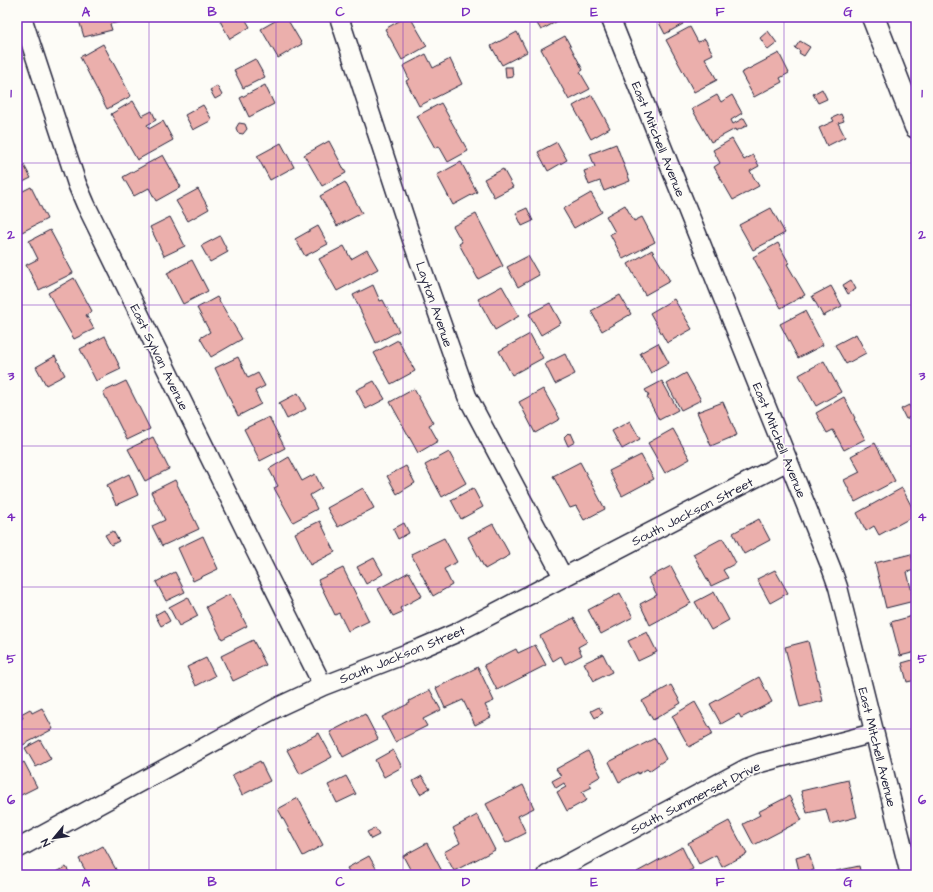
<svg xmlns="http://www.w3.org/2000/svg" width="933" height="892" font-family="'Architects Daughter',sans-serif">
	<rect width="100%" height="100%" fill="#fdfcf7"/>
	<filter id="ink" filterUnits="userSpaceOnUse"><feTurbulence type="fractalNoise" baseFrequency=".025" numOctaves="2"/><feDisplacementMap in="SourceGraphic" scale="8" xChannelSelector="R" yChannelSelector="G"/><feConvolveMatrix kernelMatrix="1 2 1 2 8 2 1 2 1" color-interpolation-filters="sRGB"/></filter>
	<g filter="url(#ink)">
		<path fill="#ebafac" stroke="#22223b" d="M78,17H118L120,22L110,24L112,30L84,37Z
			M226,17H244L250,27L230,39L220,21Z
			M282,17H286L302,44L278,58L261,29Z
			M406,17H410L427,46L402,60L385,29Z
			M533,17H565L541,30Z
			M656,17H680L683,24L665,34Z
			M690,27L698,42L705,39L713,54L705,58L717,80L694,92L666,40Z
			M768,31L777,43L768,50L760,38Z
			M517,32L527,52L502,65L491,46Z
			M565,36L583,70L580,72L590,89L569,100L541,49Z
			M800,41L810,47L804,56L799,53L800,51L795,48Z
			M103,44L131,96L107,109L80,57Z
			M779,53L789,73L780,78L782,82L754,97L741,73Z
			M426,54L433,68L450,59L462,84L419,106L406,81L409,79L403,66Z
			M255,59L265,77L243,88L234,70Z
			M505,67H512L513,77L506,78Z
			M265,85L274,104L249,117L240,98Z
			M217,86L222,95L215,99L210,90Z
			M822,89L827,99L818,103L813,94Z
			M592,95L610,128L591,139L573,106Z
			M717,95L721,102L732,95L742,113L731,120L733,124L744,118L748,125L736,131L735,129L711,142L692,109Z
			M133,101L142,116L152,111L156,120L147,125L149,129L163,121L173,140L137,160L111,114Z
			M441,103L468,151L448,162L439,146L435,148L417,116Z
			M203,105L212,120L193,130L185,115Z
			M841,114L844,121L838,123L845,137L827,146L819,128L834,121L832,118Z
			M239,123L245,124L247,129L243,134L238,133L236,128Z
			M732,139L744,160L753,155L759,166L750,171L759,186L733,200L714,167L720,163L713,150Z
			M329,141L346,173L322,186L304,155Z
			M557,142L567,160L548,171L538,152Z
			M281,143L294,167L270,180L257,156Z
			M616,144L630,181L604,191L600,181L589,185L584,171L595,167L590,154Z
			M163,155L181,187L156,201L149,188L134,196L123,177Z
			M20,158L31,178L17,185V160Z
			M461,162L477,192L453,205L437,175Z
			M503,169L513,187L494,197L484,179Z
			M345,182L362,213L337,226L320,196Z
			M31,187L47,219L22,232L17,221V194Z
			M198,189L209,209L188,221L176,201Z
			M591,193L602,212L574,228L563,209Z
			M625,205L634,221L642,217L655,242L623,259L610,234L615,232L606,216Z
			M527,208L533,221L522,226L516,213Z
			M771,208L785,233L753,250L739,225Z
			M476,214L503,266L478,279L459,244L462,242L453,226Z
			M170,217L185,246L164,256L150,227Z
			M318,226L328,244L305,256L295,239Z
			M50,230L73,273L39,290L26,265L38,259L29,241Z
			M220,236L228,252L210,262L201,246Z
			M778,243L789,263L787,264L805,295L781,308L753,257Z
			M344,246L351,259L367,250L378,269L337,291L319,259Z
			M652,250L670,281L645,295L628,264Z
			M528,256L539,275L518,287L507,267Z
			M192,260L208,291L183,304L167,273Z
			M74,278L92,311L86,315L94,329L74,339L48,293Z
			M851,280L856,289L848,294L843,285Z
			M373,285L380,301L383,300L399,331L376,343L353,295Z
			M502,286L519,316L495,330L478,299Z
			M831,286L842,306L823,316L812,296Z
			M620,295L631,314L602,331L591,311Z
			M217,297L242,339L211,357L200,338L210,332L197,308Z
			M674,299L692,329L667,343L650,313Z
			M550,303L561,323L541,335L529,314Z
			M805,311L823,345L798,358L780,324Z
			M530,334L543,358L512,375L499,351Z
			M856,334L866,353L846,364L835,345Z
			M105,336L121,369L96,381L80,349Z
			M398,340L415,371L391,384L374,353Z
			M658,343L669,363L651,373L640,353Z
			M565,354L575,374L555,384L545,364Z
			M55,356L65,375L46,385L36,367Z
			M238,357L248,378L258,373L265,386L255,391L261,404L238,416L215,368Z
			M824,361L841,392L816,406L799,375Z
			M686,373L701,400L681,410L667,384Z
			M126,381L150,429L127,440L103,392Z
			M374,381L385,399L366,409L356,390Z
			M662,381L678,410L659,420L647,397L649,396L645,390Z
			M414,389L433,423L429,425L438,441L418,453L390,402Z
			M543,389L560,419L535,433L519,402Z
			M298,393L306,409L287,419L279,403Z
			M844,397L855,418L854,419L865,439L844,450L833,430L827,433L816,413Z
			M723,402L737,435L711,446L697,412Z
			M909,405L914,415L906,419L901,409Z
			M269,417L285,448L260,461L244,429Z
			M630,421L640,439L622,449L612,431Z
			M673,429L690,459L665,473L648,443Z
			M568,433L569,434L571,433L575,442L568,446L564,437Z
			M153,437L169,469L145,481L128,449Z
			M875,443L895,481L855,502L844,480L860,472L851,456Z
			M449,452L466,483L442,497L425,465Z
			M641,455L654,479L622,496L609,471Z
			M289,457L302,481L315,474L322,488L310,495L317,509L293,522L274,488L278,486L269,469Z
			M580,462L605,509L584,520L576,506L570,508L553,476Z
			M406,466L415,483L397,494L387,476Z
			M129,474L138,495L116,505L107,485Z
			M175,480L199,529L162,546L152,526L165,520L151,492Z
			M363,488L374,508L338,527L327,508Z
			M473,488L483,507L461,519L451,500Z
			M902,488L916,515L879,535L874,526L866,531L857,513Z
			M759,519L770,540L744,554L733,533Z
			M320,521L335,552L310,565L295,533Z
			M404,523L409,533L398,539L393,529Z
			M493,524L510,555L485,569L468,537Z
			M113,531L119,541L111,545L105,535Z
			M203,536L218,569L193,581L178,548Z
			M444,538L457,562L444,569L452,585L433,596L411,554Z
			M723,538L736,563L723,570L728,578L711,586L693,554Z
			M911,554L915,570L907,572L914,601L886,608L875,563Z
			M374,558L383,574L366,584L357,567Z
			M671,566L691,603L650,625L640,604L657,595L648,578Z
			M343,568L369,621L348,631L339,613L335,615L318,580Z
			M775,570L788,593L770,603L757,579Z
			M175,572L185,592L166,601L156,582Z
			M409,572L422,596L400,608L402,612L393,616L378,589Z
			M714,592L729,620L711,630L695,602Z
			M620,593L633,617L601,634L588,610Z
			M230,594L247,626L222,639L206,607Z
			M188,597L198,616L179,626L169,607Z
			M164,610L170,621L161,626L155,615Z
			M916,615V652L900,656L891,622Z
			M574,618L587,642L578,647L582,655L565,664L561,656L553,661L540,636Z
			M647,632L657,652L638,661L628,641Z
			M253,640L266,665L233,681L221,656Z
			M808,641L823,701L800,707L785,647Z
			M535,645L546,665L497,690L484,665L516,649L518,653Z
			M603,654L612,672L594,681L584,663Z
			M206,658L215,676L196,686L187,667Z
			M916,659V680L907,682L902,663Z
			M478,667L494,701L485,705L491,717L475,725L463,700L445,708L436,688Z
			M759,677L772,702L741,718L739,714L721,724L710,704Z
			M671,685L681,703L653,720L642,701Z
			M430,690L441,710L423,719L427,726L395,742L382,717L410,703L409,701Z
			M695,702L713,734L689,747L672,716Z
			M599,707L603,713L595,718L591,711Z
			M42,708L53,729L23,745L17,733V721L23,718L21,714L30,709L32,713Z
			M365,714L378,739L343,757L330,732Z
			M319,733L332,757L300,774L287,750Z
			M655,738L666,759L649,771L647,769L638,774V772L619,782L609,762Z
			M40,740L51,759L36,767L25,748Z
			M393,750L402,767L384,777L375,760Z
			M588,751L601,776L589,783L592,787L582,792L587,800L567,811L557,792L566,787L564,783L556,788L552,781L561,776L556,769Z
			M260,761L270,781L242,795L232,775Z
			M24,762L37,787L17,797V766Z
			M346,776L356,794L337,803L328,785Z
			M422,776L430,788L420,794L413,781Z
			M848,780L857,817L830,824L826,809L807,813L801,791Z
			M523,785L534,808L518,816L526,833L506,843L486,804Z
			M789,796L802,820L754,845L743,824L760,815L758,812Z
			M298,798L323,845L303,856L278,809Z
			M477,815L495,850L454,871L444,852L460,843L453,828Z
			M729,821L747,854L722,867L716,855L699,864L688,843Z
			M375,828L379,835L371,839L367,832Z
			M427,843L444,875H399L410,869L403,856Z
			M103,846L119,875H88L79,859Z
			M682,847L693,869L681,875H639L637,872Z
			M809,854L814,870L800,874L796,858Z
			M369,856L380,875H351L347,868Z
			M859,866L861,875H837L836,871Z
			M66,867L71,875H51Z"/>
		<g fill="none" stroke-linecap="round" stroke-linejoin="round">
			<g stroke="#22223b" stroke-width="21">
				<path id="minor" d="M22,17L77,184L86,205L256,552L323,686
					M339,17L412,240L467,396L563,577
					M610,17L832,570L838,587L910,875
					M17,849L280,706L323,686L421,648L456,633L788,461
					M547,875L747,768L760,763L874,733"/>
			</g>
			<g stroke="#22223b" stroke-width="25">
				<path id="highway" d="M873,17L916,127"/>
			</g>
			<use href="#minor" stroke="#fdfcf7" stroke-width="18"/>
			<use href="#highway" stroke="#fdfcf7" stroke-width="22"/>
		</g>
	</g>
	<path fill="none" stroke="#7b2cbf" stroke-width="1" stroke-opacity="0.55" d="M149,17V875M276,17V875M403,17V875M530,17V875M657,17V875M784,17V875M17,163H916M17,305H916M17,446H916M17,587H916M17,729H916"/>
	<g text-anchor="middle" stroke-width="3.5" stroke-linejoin="round" paint-order="stroke">
		<g font-size="13" fill="#22223b" stroke="#fdfcf7">
			<text transform="translate(659 139) rotate(68)" y="5">East Mitchell Avenue</text>
			<text transform="translate(435 304) rotate(71)" y="5">Layton Avenue</text>
			<text transform="translate(160 357) rotate(64)" y="5">East Sylvan Avenue</text>
			<text transform="translate(780 440) rotate(68)" y="5">East Mitchell Avenue</text>
			<text transform="translate(692 511) rotate(-27)" y="5">South Jackson Street</text>
			<text transform="translate(402 654) rotate(-22)" y="5">South Jackson Street</text>
			<text transform="translate(878 747) rotate(76)" y="5">East Mitchell Avenue</text>
			<text transform="translate(695 797) rotate(-27)" y="5">South Summerset Drive</text>
		</g>
	</g>
	<rect width="933" height="892" fill="none" stroke="#fdfcf7" stroke-width="44"/>
	<g transform="translate(54 838) rotate(241)" stroke="#fdfcf7" stroke-width="3" paint-order="stroke">
	<path d="M0-3L7 15L0 10L-7 15Z" fill="#22223b"/>
	<text y="-6" font-size="11" font-weight="bold" text-anchor="middle" fill="#22223b">N</text>
	</g>
	<rect x="22" y="22" width="889" height="848" fill="none" stroke="#7b2cbf" stroke-width="1.5"/>
	<g font-size="13" text-anchor="middle" font-weight="bold" fill="#7b2cbf">
		<text x="86" y="16">A</text>
		<text x="212" y="16">B</text>
		<text x="340" y="16">C</text>
		<text x="466" y="16">D</text>
		<text x="594" y="16">E</text>
		<text x="720" y="16">F</text>
		<text x="848" y="16">G</text>
		<text x="11" y="97">1</text>
		<text x="922" y="97">1</text>
		<text x="11" y="239">2</text>
		<text x="922" y="239">2</text>
		<text x="11" y="380">3</text>
		<text x="922" y="380">3</text>
		<text x="11" y="521">4</text>
		<text x="922" y="521">4</text>
		<text x="11" y="663">5</text>
		<text x="922" y="663">5</text>
		<text x="11" y="804">6</text>
		<text x="922" y="804">6</text>
		<text x="86" y="886">A</text>
		<text x="212" y="886">B</text>
		<text x="340" y="886">C</text>
		<text x="466" y="886">D</text>
		<text x="594" y="886">E</text>
		<text x="720" y="886">F</text>
		<text x="848" y="886">G</text>
	</g>
</svg>
